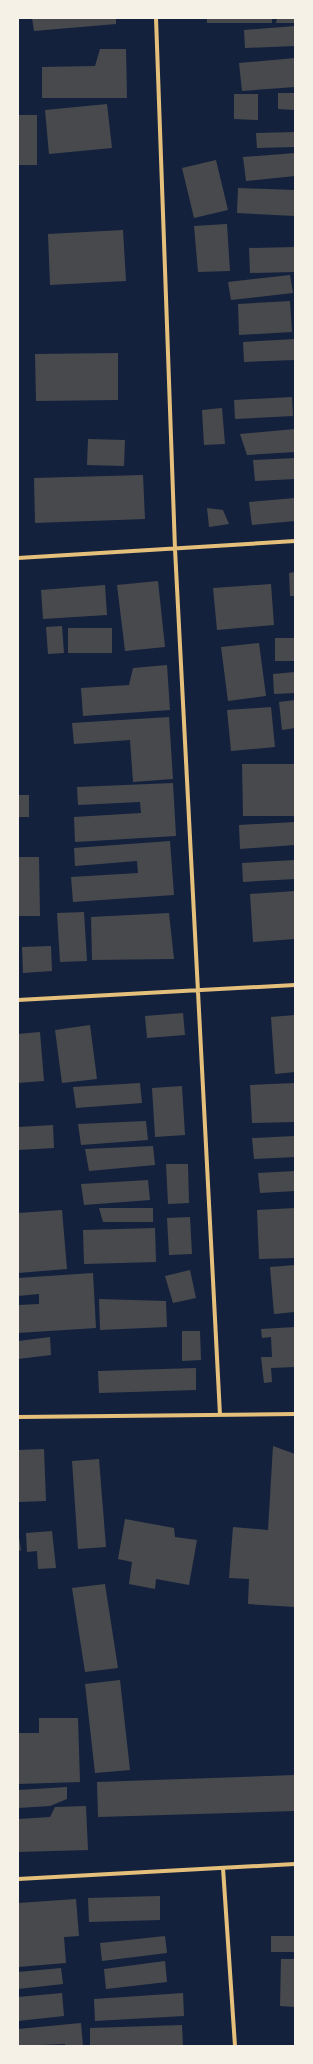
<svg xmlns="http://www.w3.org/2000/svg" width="313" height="2064" font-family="Overpass,sans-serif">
	<rect width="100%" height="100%" fill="#14213d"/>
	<path fill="#48494c" d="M32,18H116V24L34,31Z
		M207,18H272V23H207Z
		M277,18H295V23H276Z
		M295,26V46L245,48L244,30Z
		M100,49H126L127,98H42V67L95,66Z
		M295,58V87L242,91L239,63Z
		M278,93H295V110L278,109Z
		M234,94H258V120L234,119Z
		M107,104L112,148L49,154L45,110Z
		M18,115H37V165H18Z
		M295,132V147L257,148L256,133Z
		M295,153V176L246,181L243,157Z
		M216,160L228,210L194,218L182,168Z
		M238,188L295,190V216L237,213Z
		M227,224L230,271L198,272L194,226Z
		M123,230L126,281L50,285L48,234Z
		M295,247V272L250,273L249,248Z
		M290,275L293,293L231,300L228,282Z
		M290,301L292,332L239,335L238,304Z
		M295,339V360L244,362L243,342Z
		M118,353V400L36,401L35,354Z
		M292,397L293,416L235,419L234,400Z
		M222,408L225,444L204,445L202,410Z
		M295,429V452L247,455L240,434Z
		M88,439L125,440L124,466L87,465Z
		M295,458V479L255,481L253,460Z
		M143,475L145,519L35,523L34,478Z
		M295,498V521L252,525L249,502Z
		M207,508L223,510L229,524L209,527Z
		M295,572V596H290L289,573Z
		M158,581L165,647L125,651L117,585Z
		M271,584L274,625L217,630L213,588Z
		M105,585L107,615L43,619L41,590Z
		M62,626L64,653L48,654L46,627Z
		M68,628H112V653H68Z
		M275,638H295V661H275Z
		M259,643L266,696L228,701L221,647Z
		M167,665L170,710L83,716L81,688L129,685L133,668Z
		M295,672V693L274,694L273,674Z
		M295,700V728L282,730L279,702Z
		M271,707L275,747L231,751L227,710Z
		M169,717L173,779L133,782L130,740L74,744L72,723Z
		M242,764H295V816H243Z
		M173,783L176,836L75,842L74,817L141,813L140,802L78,805L77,787Z
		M18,795H29V817H18Z
		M295,822V845L240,849L239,825Z
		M170,841L174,895L73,902L71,877L138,873L137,861L75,866L74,848Z
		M18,857H39L40,916H18Z
		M295,860V879L243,882L242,863Z
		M295,891V939L253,942L250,894Z
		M84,912L87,961L60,962L57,913Z
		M169,913L174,959L92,960L91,917Z
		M51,946L52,971L23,973L22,947Z
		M183,1013L185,1035L147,1038L145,1016Z
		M295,1015V1072L275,1074L271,1017Z
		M90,1025L97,1079L62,1083L55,1030Z
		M40,1032L44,1081L18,1083V1034Z
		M140,1083L142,1103L76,1108L73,1087Z
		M295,1083V1122L252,1123L250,1085Z
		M182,1086L185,1135L155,1137L152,1088Z
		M146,1121L148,1140L81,1145L78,1124Z
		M53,1125L54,1148L18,1150V1127Z
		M295,1136V1157L254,1159L252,1138Z
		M153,1146L155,1165L89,1171L85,1149Z
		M166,1164H188L189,1203L168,1204Z
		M295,1171V1191L260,1193L258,1173Z
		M148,1180L150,1200L84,1205L81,1184Z
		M99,1208H153V1222H103Z
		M295,1208V1258L259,1259L257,1210Z
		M62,1210L67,1269L18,1273V1213Z
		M190,1217L192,1254L169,1255L167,1218Z
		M155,1228L156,1262L84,1264L83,1230Z
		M295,1265V1312L274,1314L270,1267Z
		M190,1270L196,1298L173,1303L165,1276Z
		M93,1273L96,1328L18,1333V1305L39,1304V1294L18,1296V1278Z
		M99,1299L166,1301L167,1327L100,1330Z
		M295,1327V1367L271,1368L272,1382L264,1383L261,1357H272L271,1337L262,1338L261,1329Z
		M182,1331H200L201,1360L182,1361Z
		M50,1337L51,1355L18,1359V1341Z
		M196,1368V1390L99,1393L98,1371Z
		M273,1446L295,1454V1607L248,1604L249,1579L229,1578L233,1527L268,1530Z
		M44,1449L46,1501L18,1502V1450Z
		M99,1459L106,1547L78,1549L72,1461Z
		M125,1519L174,1528L175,1537L197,1540L189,1585L156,1579L155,1589L129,1584L132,1562L118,1559Z
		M18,1531L21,1550L18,1551Z
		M52,1531L56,1568L38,1569L37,1551L27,1552L26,1533Z
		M105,1584L118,1668L85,1672L72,1588Z
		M120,1680L130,1770L95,1773L85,1684Z
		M39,1718H78L80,1782L18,1784V1733H39Z
		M295,1775V1811L98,1817L97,1782Z
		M67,1787V1799L50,1806L18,1808V1790Z
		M86,1806L88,1850L18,1852V1819L50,1817L55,1807Z
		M160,1896V1920L89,1922L88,1898Z
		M76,1899L79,1936L64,1937L66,1963L18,1967V1903Z
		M165,1936L167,1953L102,1961L100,1943Z
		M271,1936H295V1952H271Z
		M281,1959H295V2007L280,2006Z
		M165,1961L167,1982L106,1989L104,1969Z
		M61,1968L63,1984L18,1989V1972Z
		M62,1993L64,2016L18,2021V1997Z
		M183,1993L184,2016L95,2021L94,1999Z
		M81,2023L83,2046H65V2044L18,2046V2029Z
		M182,2025L183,2045L90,2046V2028Z"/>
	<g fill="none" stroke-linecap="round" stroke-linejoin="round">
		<path stroke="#e5c07b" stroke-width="4" d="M156,18L175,549L220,1415
			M18,558L295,541
			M18,1000L295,985
			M18,1417L295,1414
			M223,1868L235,2046
			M18,1879L295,1864"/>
	</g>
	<rect width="313" height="2064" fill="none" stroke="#f6f1e7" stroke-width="38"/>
</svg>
